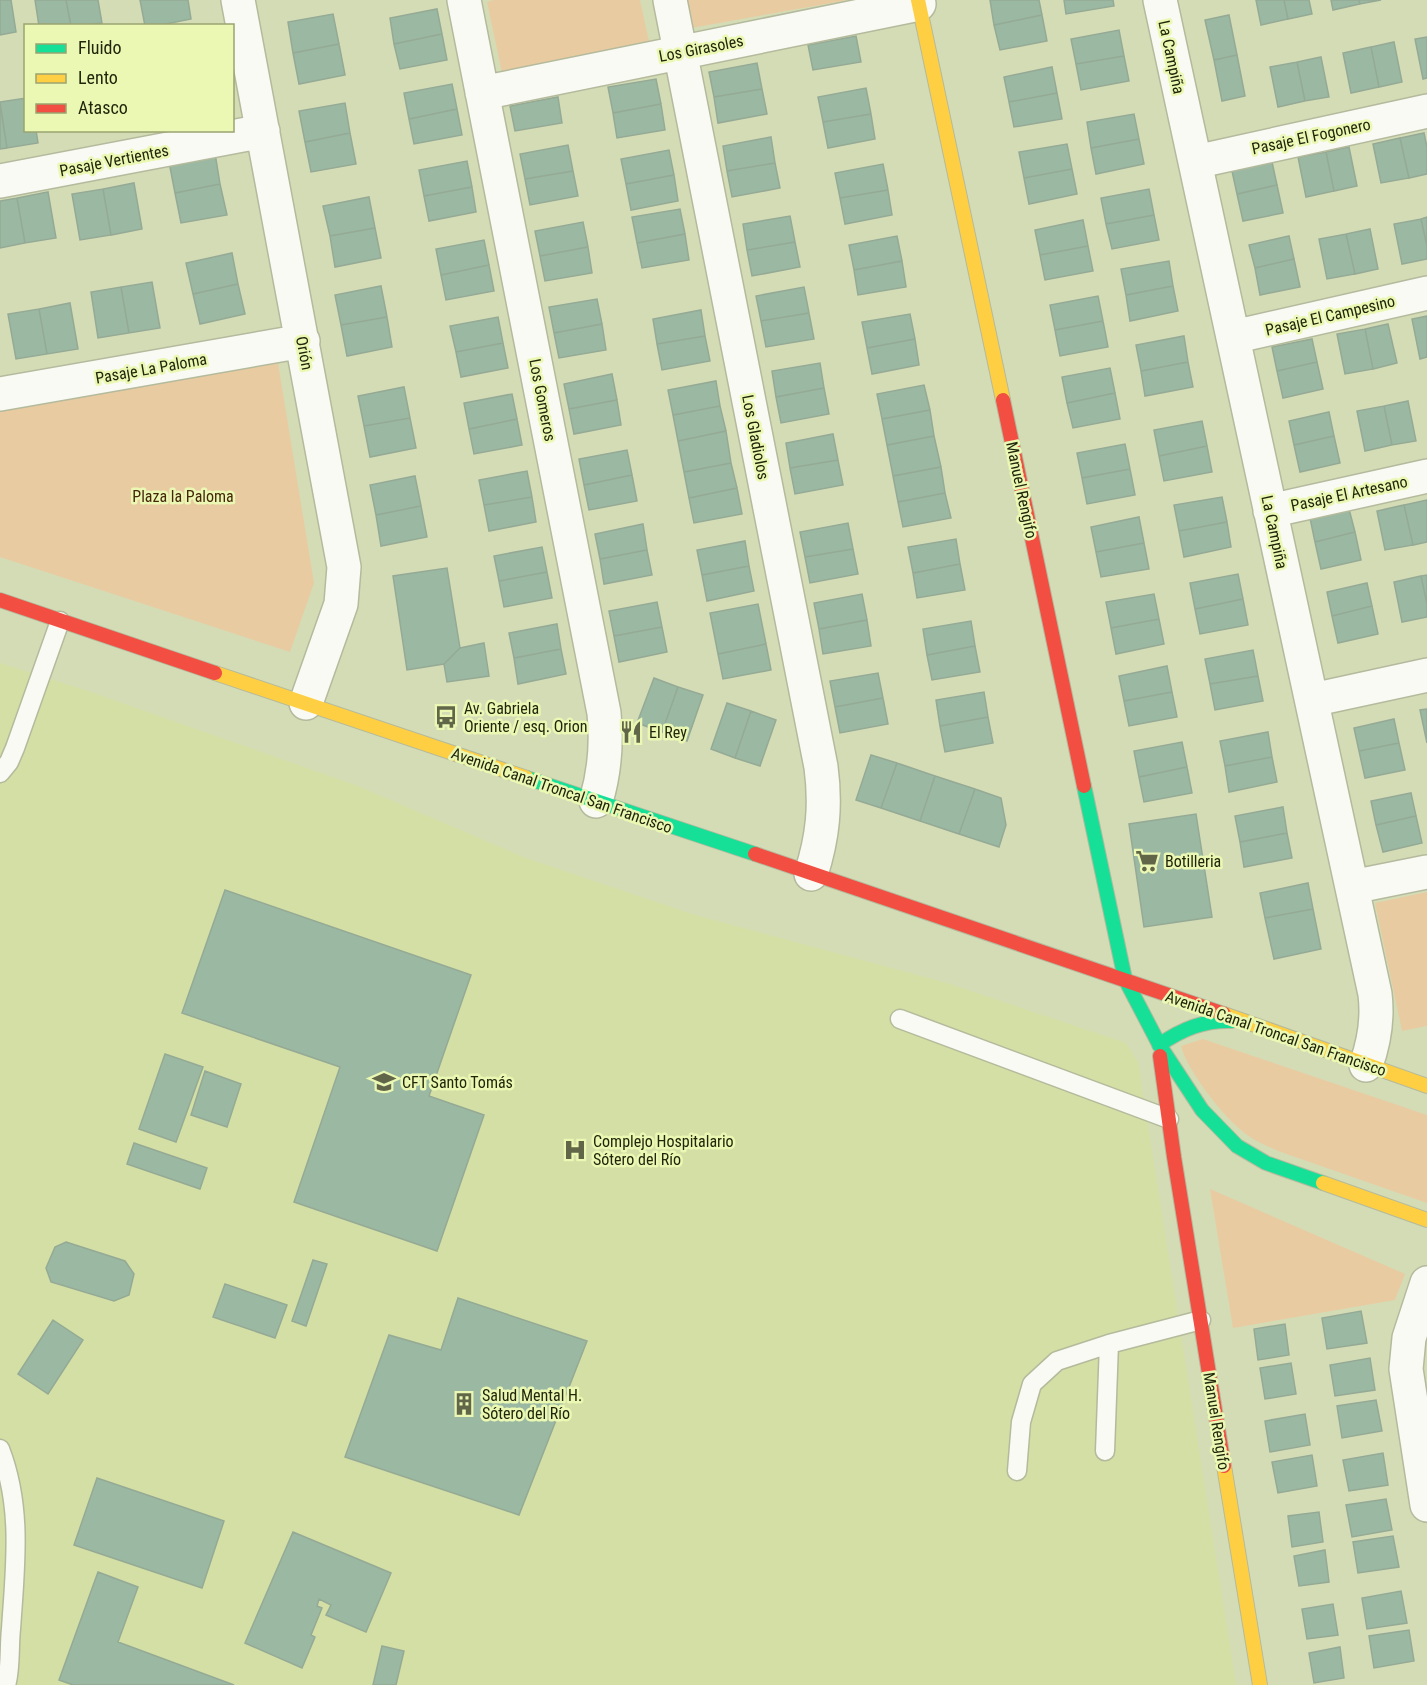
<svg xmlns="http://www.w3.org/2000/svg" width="1427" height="1685" font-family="'Roboto Condensed',sans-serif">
	<rect width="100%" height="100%" fill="#d4dcb6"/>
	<path fill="#d3dfa4" d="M0,663L88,691L358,786L526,858L692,914L947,983L1126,1043L1138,1062L1236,1685H0Z"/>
	<path fill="#e9cba1" d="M494,0H640L651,51L504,82L487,2Z
		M686,0H848L691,28Z
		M278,363L314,583L290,652L0,557V408Z
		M1427,892V1026L1402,1031L1375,903Z
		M1203,1039L1427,1115V1203L1278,1151C1265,1145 1252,1140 1241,1130C1222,1115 1187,1070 1181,1046Z
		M1210,1189L1405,1274L1395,1300L1233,1328Z"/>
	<path fill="#9ab8a2" stroke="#95aa95" stroke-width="1.5" d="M0,0H11L16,32L0,35Z
		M35,0H66L71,26H39Z
		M66,0H98L102,23L71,26Z
		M140,0H188L191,19L156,26H145Z
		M990,0H1039L1042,15L994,25Z
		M1064,0H1113L1114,6L1066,14Z
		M1256,0H1284L1288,19L1261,25Z
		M1284,0H1309L1312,14L1288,19Z
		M1331,0H1359L1360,4L1333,10Z
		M1359,0H1381L1360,4Z
		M437,9L442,34L394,44L390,18Z
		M333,14L339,44L293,53L288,22Z
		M1042,15L1047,41L1000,50L994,25Z
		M1229,15L1237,55L1214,60L1205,20Z
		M1119,30L1124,56L1076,64L1071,39Z
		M442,34L447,60L400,69L394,44Z
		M856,36L861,62L813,70L808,45Z
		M1427,37V78L1423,79L1415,39Z
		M1394,42L1402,82L1379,87L1371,47Z
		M339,44L345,75L299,84L293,53Z
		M1371,47L1379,87L1351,93L1343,53Z
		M1237,55L1245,96L1222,101L1214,60Z
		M1124,56L1129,81L1081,90L1076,64Z
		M1321,57L1329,97L1305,101L1297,62Z
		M1297,62L1305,101L1278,107L1270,67Z
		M757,63L762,89L714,97L709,72Z
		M1052,67L1057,93L1009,102L1004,77Z
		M656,79L661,104L613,113L608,87Z
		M452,84L457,109L409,119L404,93Z
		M866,88L871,114L823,122L818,97Z
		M762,89L767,114L718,123L714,97Z
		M1057,93L1062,119L1014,127L1009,102Z
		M558,97L562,123L515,131L510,106Z
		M26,98V130H36L38,143L7,148L0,102Z
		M345,103L350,133L305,142L299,111Z
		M0,104L7,148L0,149Z
		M661,104L665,130L617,138L613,113Z
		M457,109L462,135L414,144L409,119Z
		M871,114L875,139L828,148L823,122Z
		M1134,114L1139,139L1091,148L1087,122Z
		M350,133L356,164L311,172L305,142Z
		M1424,133L1427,147V174L1409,178L1400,138Z
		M771,137L775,163L727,171L723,146Z
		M1400,138L1409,178L1381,183L1373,144Z
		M1139,139L1144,164L1096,174L1091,148Z
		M1067,144L1072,169L1024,178L1019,152Z
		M568,145L573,171L525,179L520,154Z
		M1349,147L1357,186L1334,191L1326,152Z
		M669,150L674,175L626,184L621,159Z
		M1326,152L1334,191L1306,197L1298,157Z
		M215,153L220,184L175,193L169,162Z
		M467,161L472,187L424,196L419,170Z
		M1272,162L1277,185L1237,194L1232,171Z
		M775,163L780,188L732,197L727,171Z
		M883,164L888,190L840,198L835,173Z
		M1072,169L1077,194L1029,204L1024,178Z
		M573,171L578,196L530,205L525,179Z
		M674,175L678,201L631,210L626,184Z
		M134,183L142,229L111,235L103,189Z
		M220,184L227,215L181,223L175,193Z
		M1277,185L1283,213L1243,221L1237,194Z
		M472,187L476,212L429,221L424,196Z
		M103,189L111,235L80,240L72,194Z
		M1149,189L1154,215L1106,224L1101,198Z
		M888,190L892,215L845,224L840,198Z
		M48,192L56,238L25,243L17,198Z
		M369,197L375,228L330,236L323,206Z
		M17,198L25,243L0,248V201Z
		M680,209L685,234L637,243L632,217Z
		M1154,215L1159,240L1112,249L1106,224Z
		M790,216L795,242L747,250L743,224Z
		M1427,217V246L1421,219Z
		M1421,219L1427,246V259L1402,264L1394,224Z
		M1083,220L1088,246L1040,255L1035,230Z
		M583,222L588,247L540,256L535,231Z
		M375,228L381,258L335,267L330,236Z
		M1370,229L1378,269L1355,274L1346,234Z
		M685,234L689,260L642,268L637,243Z
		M1346,234L1355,274L1327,279L1319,239Z
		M897,236L902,261L854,270L849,245Z
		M1289,236L1294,259L1255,268L1249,245Z
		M484,240L489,265L441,275L436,249Z
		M795,242L800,267L752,276L747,250Z
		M1088,246L1093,271L1045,280L1040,255Z
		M588,247L592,273L545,281L540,256Z
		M232,253L238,284L193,294L186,263Z
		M1294,259L1300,287L1260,295L1255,268Z
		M902,261L906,287L858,295L854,270Z
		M1169,261L1173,286L1126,295L1121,269Z
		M489,265L494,291L446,300L441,275Z
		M152,282L160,328L129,333L121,287Z
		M238,284L245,314L200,324L193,294Z
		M381,286L387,317L341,325L335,295Z
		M1173,286L1178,311L1130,321L1126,295Z
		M121,287L129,333L98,338L91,292Z
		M804,287L809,313L761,321L756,296Z
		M1098,296L1103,321L1055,330L1050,305Z
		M597,299L602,324L554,333L549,307Z
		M70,303L78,349L47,354L39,309Z
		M39,309L47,354L16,359L8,314Z
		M701,310L705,336L657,344L653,319Z
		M809,313L814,339L766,347L761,321Z
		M910,314L915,339L867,348L862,322Z
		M1427,316V357L1420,359L1412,319Z
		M387,317L392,347L347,356L341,325Z
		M498,317L503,343L456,352L450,326Z
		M1103,321L1108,347L1060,356L1055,330Z
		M602,324L606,350L559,358L554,333Z
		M1388,324L1397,363L1373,369L1365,329Z
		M1365,329L1373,369L1345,374L1337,334Z
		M705,336L710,361L662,370L657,344Z
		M1184,336L1188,362L1141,371L1136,345Z
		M915,339L919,365L872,374L867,348Z
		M1312,339L1317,362L1277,371L1272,347Z
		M503,343L508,368L461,377L456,352Z
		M1188,362L1193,387L1145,396L1141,371Z
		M1317,362L1323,389L1283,398L1277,371Z
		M820,363L824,388L776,397L772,371Z
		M1110,368L1115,393L1067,403L1062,377Z
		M612,374L617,400L569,409L564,384Z
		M716,381L720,406L673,415L668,390Z
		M924,385L930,410L882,419L877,394Z
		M404,387L410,418L364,426L358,396Z
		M824,388L829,414L781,423L776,397Z
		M1115,393L1120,419L1073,428L1067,403Z
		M512,394L517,419L469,429L464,403Z
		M617,400L621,425L574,434L569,409Z
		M1408,401L1416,441L1392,445L1384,406Z
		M720,406L726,431L678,441L673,415Z
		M1384,406L1392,445L1365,451L1357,411Z
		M930,410L934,436L887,445L882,419Z
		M1329,412L1334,436L1294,445L1289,421Z
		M410,418L416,448L370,457L364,426Z
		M517,419L522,445L474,454L469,429Z
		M1202,421L1207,446L1159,456L1154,430Z
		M726,431L731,463L684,472L678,441Z
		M833,434L838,460L790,468L786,443Z
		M934,436L941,467L893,476L887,445Z
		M1334,436L1340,463L1300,472L1294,445Z
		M1125,444L1130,469L1082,478L1077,453Z
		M1207,446L1212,472L1164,481L1159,456Z
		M627,450L632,475L584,485L579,459Z
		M838,460L843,485L795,494L790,468Z
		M731,463L737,488L689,498L684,472Z
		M941,467L945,493L898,502L893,476Z
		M1130,469L1135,495L1087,504L1082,478Z
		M527,471L532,497L484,505L479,480Z
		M632,475L637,501L589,510L584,485Z
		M415,476L421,506L376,515L370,485Z
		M737,488L742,514L694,523L689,498Z
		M945,493L951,518L903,527L898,502Z
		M532,497L536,522L489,531L484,505Z
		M1222,497L1227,522L1179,531L1174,505Z
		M1427,500V542L1413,545L1404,505Z
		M1404,505L1413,545L1385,550L1377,511Z
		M421,506L427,537L381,546L376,515Z
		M1349,509L1355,532L1315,542L1310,518Z
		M1139,517L1144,543L1096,552L1091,527Z
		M1227,522L1231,547L1184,557L1179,531Z
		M848,523L853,549L805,557L800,532Z
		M643,524L647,550L600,559L595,534Z
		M1355,532L1361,560L1321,569L1315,542Z
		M956,539L960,564L913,573L908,547Z
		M745,541L749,566L702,575L697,550Z
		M1144,543L1149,569L1101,577L1096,552Z
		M542,547L547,572L499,581L494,556Z
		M853,549L858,574L810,583L805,557Z
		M647,550L652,575L604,584L600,559Z
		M960,564L965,590L917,598L913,573Z
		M749,566L754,591L707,601L702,575Z
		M447,568L460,648L444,664L407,670L393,576Z
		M547,572L552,598L504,607L499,581Z
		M1238,574L1243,599L1195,609L1190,583Z
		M1427,575V604L1421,576Z
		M1421,576L1427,604V617L1402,622L1394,582Z
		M1367,583L1372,606L1332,616L1327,592Z
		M862,594L867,620L819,629L814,603Z
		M1154,594L1159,619L1111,628L1106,602Z
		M1243,599L1248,625L1200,634L1195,609Z
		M657,602L662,627L614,636L609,611Z
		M758,604L766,644L718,654L710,613Z
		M1372,606L1378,634L1338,643L1332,616Z
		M1159,619L1164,644L1116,654L1111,628Z
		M867,620L871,646L823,654L819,629Z
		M971,621L975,646L927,655L923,629Z
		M557,624L561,649L514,658L509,633Z
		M662,627L667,652L619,662L614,636Z
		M484,643L489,676L447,682L444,664L460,648Z
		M766,644L771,670L723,679L718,654Z
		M975,646L980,672L932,680L927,655Z
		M561,649L566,674L518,684L514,658Z
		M1253,650L1258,676L1210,684L1205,659Z
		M1167,666L1172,692L1124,701L1119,676Z
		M878,673L883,698L835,707L830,681Z
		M1258,676L1263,701L1215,710L1210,684Z
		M654,678L678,687L662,732L637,723Z
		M678,687L703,695L687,741L662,732Z
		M984,692L988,717L940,726L936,700Z
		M1172,692L1177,717L1129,726L1124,701Z
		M883,698L888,724L840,733L835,707Z
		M727,703L751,711L735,758L711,749Z
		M1427,709V743L1420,710Z
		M751,711L776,720L760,766L735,758Z
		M988,717L993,743L945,752L940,726Z
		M1394,719L1399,743L1359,751L1354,728Z
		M1268,732L1272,757L1225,766L1220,741Z
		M1182,742L1187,767L1139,777L1134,751Z
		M1399,743L1405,770L1365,778L1359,751Z
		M871,755L897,763L881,808L856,800Z
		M1272,757L1277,782L1229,792L1225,766Z
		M897,763L935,776L920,821L881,808Z
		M1187,767L1192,793L1144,802L1139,777Z
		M935,776L975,789L959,834L920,821Z
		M975,789L1001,798L1006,825L999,847L959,834Z
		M1411,793L1416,816L1376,825L1371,801Z
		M1283,807L1287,833L1240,842L1235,816Z
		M1196,814L1212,917L1144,927L1129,824Z
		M1416,816L1422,843L1383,852L1376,825Z
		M1287,833L1292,858L1244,867L1240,842Z
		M1308,883L1313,909L1265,918L1260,893Z
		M225,890L471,975L429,1096L484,1115L437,1251L294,1202L340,1067L182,1013Z
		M1313,909L1321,949L1274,959L1265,918Z
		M165,1054L203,1067L176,1142L139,1129Z
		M205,1071L241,1084L227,1127L191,1115Z
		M134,1143L207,1168L200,1189L127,1164Z
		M66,1242L125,1261L134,1274L129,1295L114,1301L51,1282L46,1268L55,1247Z
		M313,1260L327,1264L306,1326L292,1321Z
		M225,1284L287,1305L275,1338L213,1317Z
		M458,1298L587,1341L519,1515L345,1457L389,1335L441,1350Z
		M1361,1311L1367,1343L1327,1349L1322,1318Z
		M53,1320L83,1340L48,1394L18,1374Z
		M1285,1324L1289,1355L1258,1360L1254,1329Z
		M1370,1358L1375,1390L1335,1396L1330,1365Z
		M1291,1363L1296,1394L1265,1399L1260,1368Z
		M1376,1400L1382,1431L1342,1438L1337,1406Z
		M1305,1414L1310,1445L1270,1452L1265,1421Z
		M1383,1453L1388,1485L1349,1491L1343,1460Z
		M1312,1455L1317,1486L1278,1493L1272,1462Z
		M97,1478L224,1521L202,1588L74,1545Z
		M1386,1499L1392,1530L1352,1537L1346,1505Z
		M1319,1512L1323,1542L1292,1547L1288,1516Z
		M293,1532L391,1573L366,1632L326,1615L331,1605L319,1599L317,1606L322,1608L311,1635L315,1637L302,1668L245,1643Z
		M1393,1536L1399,1567L1358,1573L1353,1542Z
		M1325,1550L1329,1582L1299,1586L1294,1556Z
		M98,1572L138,1587L118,1642L234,1685H73L59,1680Z
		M1401,1591L1407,1623L1367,1629L1362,1598Z
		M1333,1604L1338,1635L1307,1639L1302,1609Z
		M1409,1630L1414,1661L1374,1668L1369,1636Z
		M382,1646L404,1651L396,1685H373Z
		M1340,1647L1344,1678L1314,1683L1309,1653Z"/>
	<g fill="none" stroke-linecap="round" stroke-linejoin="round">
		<g stroke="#b4ba9c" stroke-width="21">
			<path id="lane" d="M0,773L9,762L15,748L60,621
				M900,1019L1169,1119
				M0,1449C23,1508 15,1568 11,1629C9,1646 11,1670 6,1685
				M1105,1451L1109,1344
				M1017,1471L1021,1422L1032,1384L1057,1361L1109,1344L1201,1320"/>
		</g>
		<g stroke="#b4ba9c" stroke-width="36">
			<path id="street" d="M238,0L344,567L341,604L306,703
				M464,0L604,713C607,744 605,771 596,801
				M670,0L821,767C826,805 823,837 811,874
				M1160,0L1375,994C1378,1019 1375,1040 1366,1065
				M482,93L919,4
				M1195,162L1427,111
				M0,181L263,131
				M1233,337L1427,293
				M0,394L303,341
				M1270,511L1427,476
				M1312,700L1427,675
				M1352,887L1427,872
				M1427,1283L1409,1338L1406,1369L1427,1505"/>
		</g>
		<g stroke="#b4ba9c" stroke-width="16">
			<path id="fast" d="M527,778L755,854
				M1084,786L1125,979L1160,1046L1202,1110L1237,1146L1266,1163L1323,1183
				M1159,1045C1182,1029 1204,1020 1232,1021"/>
		</g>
		<g stroke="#b4ba9c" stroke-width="16">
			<path id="slow" d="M918,0L1003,400
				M215,673L527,778
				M1224,1014L1427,1086
				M1323,1183L1427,1220
				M1224,1466L1260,1685"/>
		</g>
		<g stroke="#b4ba9c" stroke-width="16">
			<path id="jam" d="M1003,400L1084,786
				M0,600L215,673
				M755,854L1224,1014
				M1160,1056L1174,1157L1224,1466"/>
		</g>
		<use href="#lane" stroke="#f9faf4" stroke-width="18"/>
		<use href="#street" stroke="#f9faf4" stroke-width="33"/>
		<use href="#fast" stroke="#16e098" stroke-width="14"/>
		<use href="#slow" stroke="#ffcf43" stroke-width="14"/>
		<use href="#jam" stroke="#f24e42" stroke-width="14"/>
	</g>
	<defs>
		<g id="bus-bare" transform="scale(1.8)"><path d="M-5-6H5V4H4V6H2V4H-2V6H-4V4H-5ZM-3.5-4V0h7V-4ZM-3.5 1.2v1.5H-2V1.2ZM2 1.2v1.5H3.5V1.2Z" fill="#606647" stroke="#ebf8b4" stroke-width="2.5" paint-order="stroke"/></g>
		<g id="restaurant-bare" transform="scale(1.8)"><path d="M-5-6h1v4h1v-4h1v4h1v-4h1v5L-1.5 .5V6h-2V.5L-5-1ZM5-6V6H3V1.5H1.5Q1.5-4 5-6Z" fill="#606647" stroke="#ebf8b4" stroke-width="2.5" paint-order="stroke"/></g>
		<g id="supermarket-bare" transform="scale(1.8)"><path d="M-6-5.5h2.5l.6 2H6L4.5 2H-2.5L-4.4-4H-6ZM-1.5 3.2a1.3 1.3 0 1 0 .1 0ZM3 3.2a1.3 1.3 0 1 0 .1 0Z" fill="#606647" stroke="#ebf8b4" stroke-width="2.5" paint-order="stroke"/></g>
		<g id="university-bare" transform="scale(1.8)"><path d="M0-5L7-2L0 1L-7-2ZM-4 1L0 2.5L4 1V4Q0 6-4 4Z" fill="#606647" stroke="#ebf8b4" stroke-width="2.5" paint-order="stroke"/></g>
		<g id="hospital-bare" transform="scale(1.8)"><path d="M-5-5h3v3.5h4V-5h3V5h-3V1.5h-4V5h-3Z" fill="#606647" stroke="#ebf8b4" stroke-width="2.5" paint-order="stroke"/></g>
		<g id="building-bare" transform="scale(1.8)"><path d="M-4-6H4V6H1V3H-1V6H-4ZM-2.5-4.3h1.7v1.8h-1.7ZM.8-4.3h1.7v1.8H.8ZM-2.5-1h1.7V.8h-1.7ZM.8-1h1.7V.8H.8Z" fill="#606647" stroke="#ebf8b4" stroke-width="2.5" paint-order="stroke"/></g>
	</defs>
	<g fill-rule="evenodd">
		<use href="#bus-bare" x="446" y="717"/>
		<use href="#restaurant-bare" x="631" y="732"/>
		<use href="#supermarket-bare" x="1147" y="861"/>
		<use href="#university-bare" x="384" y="1082"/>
		<use href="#hospital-bare" x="575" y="1150"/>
		<use href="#building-bare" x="464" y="1404"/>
	</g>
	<g text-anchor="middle" stroke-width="5" stroke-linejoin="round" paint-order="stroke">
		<g font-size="16" fill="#21260b" stroke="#ebf8b4">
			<text transform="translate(701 48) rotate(-11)" y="6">Los Girasoles</text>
			<text transform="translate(1172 57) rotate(78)" y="6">La Campiña</text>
			<text transform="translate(1311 136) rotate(-12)" y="6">Pasaje El Fogonero</text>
			<text transform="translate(114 160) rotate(-11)" y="6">Pasaje Vertientes</text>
			<text transform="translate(1330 315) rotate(-13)" y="6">Pasaje El Campesino</text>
			<text transform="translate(305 353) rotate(79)" y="6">Orión</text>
			<text transform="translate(151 368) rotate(-10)" y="6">Pasaje La Paloma</text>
			<text transform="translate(543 400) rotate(79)" y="6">Los Gomeros</text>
			<text transform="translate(756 437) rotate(79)" y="6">Los Gladiolos</text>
			<text transform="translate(1022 490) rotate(78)" y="6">Manuel Rengifo</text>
			<text transform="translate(1349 493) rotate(-12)" y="6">Pasaje El Artesano</text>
			<text transform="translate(1275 532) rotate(78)" y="6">La Campiña</text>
			<text transform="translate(562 790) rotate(19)" y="6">Avenida Canal Troncal San Francisco</text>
			<text transform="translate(1276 1033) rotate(19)" y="6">Avenida Canal Troncal San Francisco</text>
			<text transform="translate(1217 1421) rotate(81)" y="6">Manuel Rengifo</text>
		</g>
		<g font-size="16" fill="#46260b" stroke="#ebf8b4">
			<text x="183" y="502">Plaza la Paloma</text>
		</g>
		<g font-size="16" fill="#21260b" stroke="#ebf8b4" text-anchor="start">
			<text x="464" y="714">Av. Gabriela<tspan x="464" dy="18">Oriente / esq. Orion</tspan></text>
			<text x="649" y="738">El Rey</text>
			<text x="1165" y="867">Botilleria</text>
			<text x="402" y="1088">CFT Santo Tomás</text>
			<text x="593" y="1147">Complejo Hospitalario<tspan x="593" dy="18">Sótero del Río</tspan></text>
			<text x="482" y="1401">Salud Mental H.<tspan x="482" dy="18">Sótero del Río</tspan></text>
		</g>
	</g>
	<rect x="24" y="24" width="210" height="108" fill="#ebf8b4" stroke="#9aa470" stroke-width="1.5"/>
	<rect x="36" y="44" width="30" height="9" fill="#16e098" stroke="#9aa470" stroke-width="1.5"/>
	<text x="78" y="54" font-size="18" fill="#21260b">Fluido</text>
	<rect x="36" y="74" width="30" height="9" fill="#ffcf43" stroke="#9aa470" stroke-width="1.5"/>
	<text x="78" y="84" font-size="18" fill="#21260b">Lento</text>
	<rect x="36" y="104" width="30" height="9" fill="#f24e42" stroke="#9aa470" stroke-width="1.5"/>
	<text x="78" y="114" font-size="18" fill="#21260b">Atasco</text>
</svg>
